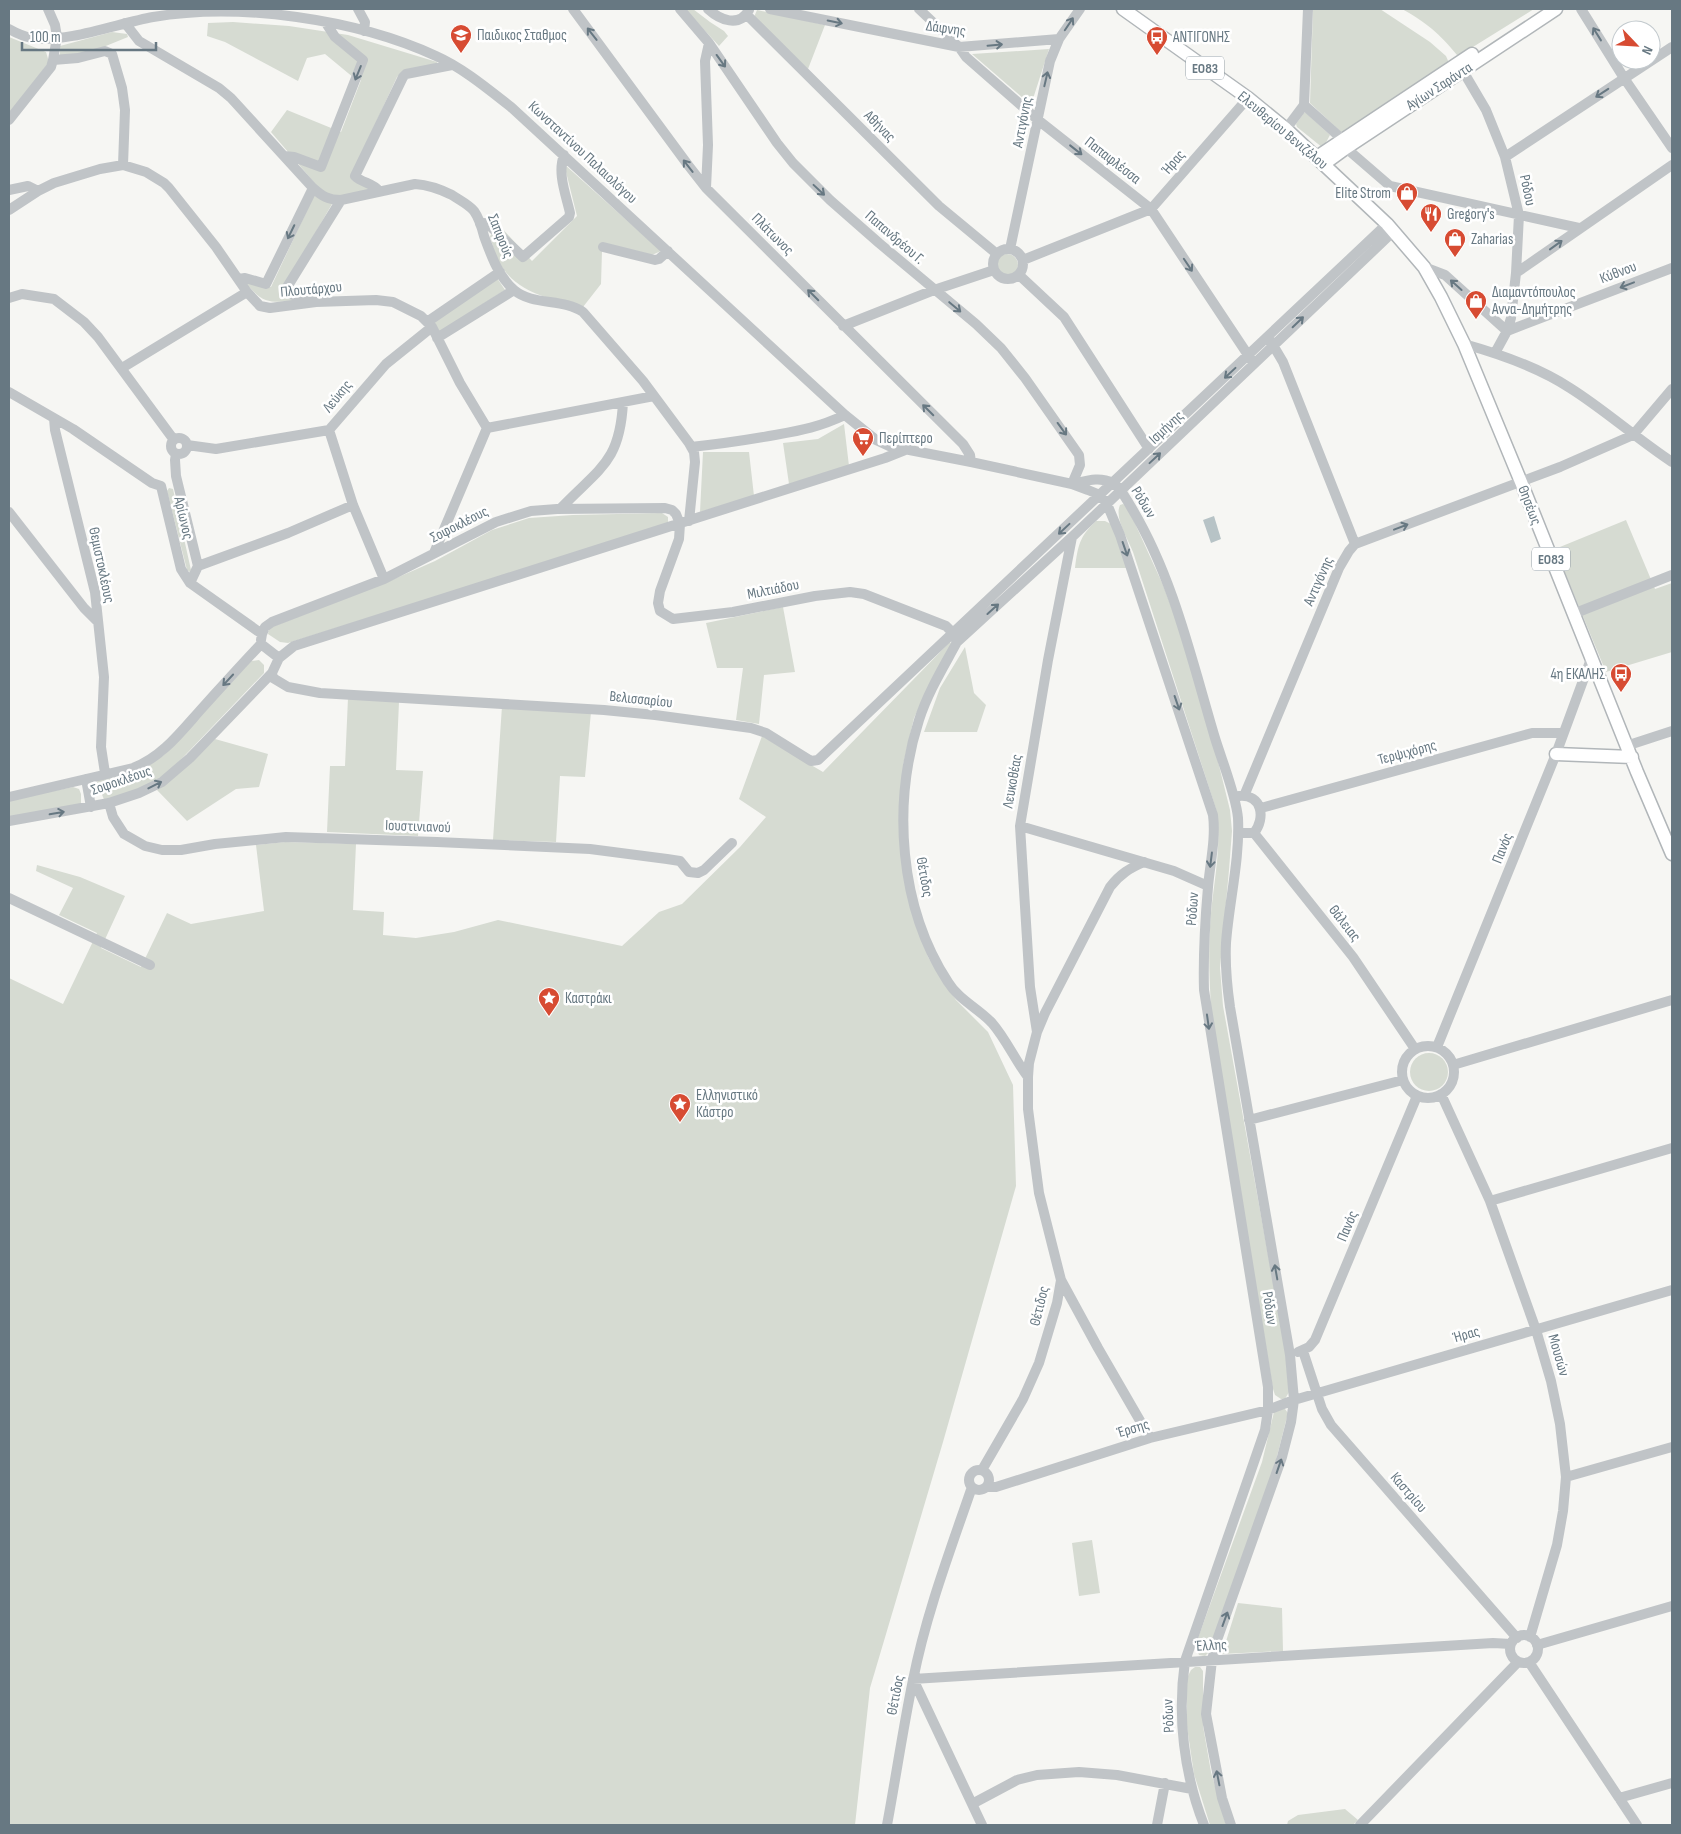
<svg xmlns="http://www.w3.org/2000/svg" width="1681" height="1834" font-family="'Sofia Sans Condensed',sans-serif">
	<rect width="100%" height="100%" fill="#f6f6f3"/>
	<path fill="#d6dbd2" d="M685,9H693L710,22L724,31L728,36L719,46Z
		M1313,9H1380L1430,42L1446,56L1449,63L1343,133L1340,131L1310,103Z
		M1402,9H1534L1460,55H1457C1439,33 1427,23 1402,9Z
		M757,10L825,25L808,69L754,17Z
		M233,22L289,26L348,35L437,62V65L403,71L397,77L352,174L373,189L332,204L280,294L297,301C270,302 264,305 246,283L271,287L318,187L271,132L287,110L341,132L361,80L354,78L325,54L307,58L298,81L225,42L207,36L208,23Z
		M112,32L127,34L128,37L91,52L60,56V46Z
		M9,37L46,52L49,62L9,114Z
		M1049,49L1031,105L972,54Z
		M1304,113H1306L1330,135L1323,148L1297,127L1296,124Z
		M564,164L661,251L652,255L602,251L601,284L583,307C550,299 513,293 497,258C494,251 492,243 490,236L500,226L532,261L577,216Z
		M996 265a11 11 0 1 1 22 0a11 11 0 1 1-22 0Z
		M497,278L505,290L439,332L432,321Z
		M844,424L849,466L789,484L783,443L818,439Z
		M703,452H749L754,496L700,512Z
		M169,488L173,489L191,570L190,572L187,570L167,491Z
		M1123,504L1127,506L1163,585L1178,625L1210,729L1230,810L1232,831L1229,870L1220,968L1223,1006L1285,1348L1289,1392L1285,1399H1281L1275,1395L1273,1389L1212,1023C1210,991 1208,959 1210,927C1212,887 1223,848 1216,809L1133,552C1128,539 1114,518 1120,505Z
		M662,513L668,517V524L288,643L280,642L268,634L269,628L385,583L435,561L492,530L529,518L573,515Z
		M1626,520L1655,589L1672,583V652L1606,672L1555,549Z
		M1096,521H1105L1113,525L1128,568H1075C1078,546 1079,537 1096,521Z
		M783,607L795,672L764,675L759,724L736,720L743,668H717L706,623Z
		M950,642L953,647L930,684L914,718L903,765L904,874L928,957L956,1000L988,1032L1013,1085L1016,1186L943,1442L870,1688L855,1825H9V978L63,1004L97,933L59,915L73,888L36,871L37,865L80,877L125,896L101,948L141,967L167,913L191,924L264,911L256,845L285,842L356,844L353,910L384,912L383,935L416,938L454,932L498,920L622,946L659,912L682,904L740,847L766,817L739,799L762,736L823,772Z
		M965,647L974,693L986,705L977,732H924L940,688Z
		M259,660L264,665V673L169,772L148,785L105,802L97,782L100,778L140,771L164,755L251,661Z
		M348,698L399,702L396,770L423,771L418,836L327,832L330,766H345Z
		M502,706L591,712L585,777L560,776L556,842L493,840Z
		M215,739L268,754L259,787L236,789L187,821L157,790Z
		M73,787L79,789L81,794V803L79,805L9,818V800Z
		M1410 1072a19 19 0 1 1 38 0a19 19 0 1 1-38 0Z
		M1278,1409H1285L1288,1413L1275,1464L1210,1651L1205,1656L1199,1655L1196,1648L1198,1638L1262,1462L1274,1412Z
		M1092,1540L1100,1593L1079,1596L1072,1543Z
		M1238,1603L1282,1608L1283,1651L1222,1654Z
		M1195,1667H1200L1203,1671V1726L1211,1772L1226,1825H1210L1194,1774L1187,1727V1678L1191,1670Z
		M1345,1809L1358,1820L1353,1825H1287L1288,1821L1298,1815Z"/>
	<path fill="#b7c3c6" d="M1214,516L1221,539L1211,543L1203,520Z"/>
	<g fill="none" stroke-linecap="round" stroke-linejoin="round">
		<g stroke="#b1b6b9" stroke-width="15">
			<path id="major" d="M1123,9L1248,98L1286,129L1387,224L1424,267L1441,297L1464,344L1521,482L1637,772L1672,854
				M1317,157L1472,54
				M1324,164L1346,148L1556,9
				M1556,754L1632,757"/>
		</g>
		<path stroke="#c0c4c7" stroke-width="10" d="M358,9L365,22L364,31
			M573,9L688,165L706,188L963,444L970,455L971,462
			M680,9L709,43L777,143L793,163L830,200L879,243L976,324L1001,348L1025,378L1079,455L1080,465L1072,484
			M708,9C720,20 739,28 749,10
			M770,9L959,47L1059,39
			M919,9L959,47L966,57L1038,120L1151,209L1252,361
			M1581,9L1624,78L1672,148
			M746,14L939,206L997,254
			M125,23L139,41L219,88L231,98L313,188C322,196 328,200 341,200L415,184C429,185 440,189 452,195C459,200 468,204 474,211C479,218 482,228 484,236C491,255 498,276 514,290C533,306 563,298 583,312L643,381L689,443L694,452L695,462L689,521
			M9,29C16,33 25,37 33,38C67,43 119,23 153,17C239,2 356,19 436,56C463,68 488,89 511,107L845,415L876,440L889,446L971,462L1072,484L1088,490L1100,495L1107,504L1120,535L1213,815C1216,839 1210,863 1208,887C1205,922 1203,956 1204,990L1268,1387V1410L1265,1430L1185,1661C1177,1716 1184,1774 1204,1825
			M53,60L78,58L105,51L112,54L122,88L125,110L123,165
			M1463,71L1486,110L1505,157L1519,215L1516,273L1511,318L1507,331L1495,353
			M1304,105L1342,139
			M9,120L51,67L53,60L57,37L55,25L48,9
			M1286,129L1304,105L1308,9
			M1346,148L1390,186L1579,228
			M284,156L294,157L321,167L363,60L335,37L326,23
			M1505,157L1672,47
			M706,188L708,145L705,61L709,43
			M9,190L28,186L38,191
			M379,191C373,183 362,183 355,176L403,77L406,74L452,65
			M9,210L38,191L54,183L100,169L123,165L146,172L164,183L169,188L216,247L247,292L260,306L270,308L316,302L376,300L393,302L421,316L432,327L460,383L487,428L434,553
			M480,224L486,223L490,226L523,257L569,217L570,213C566,195 557,173 564,155
			M603,247L655,260L659,259L668,251
			M993 264a15 15 0 1 1 30 0a15 15 0 1 1-30 0Z
			M1010,249L1050,61L1059,39L1080,9
			M1023,260L1151,209L1248,98
			M1424,267L1445,275L1507,331L1672,268
			M1516,273L1672,165
			M1019,275L1064,317L1149,449
			M239,279L245,278L266,284L313,188
			M9,298L22,294L54,299L84,322L98,337L174,440
			M315,302L284,292L341,200
			M427,322L500,272
			M843,326L934,290L994,270
			M437,338L514,290
			M1270,340L1283,362L1355,544
			M1464,344C1500,354 1538,367 1570,388C1605,410 1637,439 1672,462
			M122,368L247,292
			M9,392L73,429L152,483L161,486
			M54,418L55,430L95,592L104,677L101,747L105,773
			M487,428L654,396
			M329,430L353,505L384,579
			M171 446a8 8 0 1 1 16 0a8 8 0 1 1-16 0Z
			M187,445L216,449L329,430L386,364L432,327
			M691,447C720,444 747,440 775,435C803,430 819,427 845,415
			M176,454L175,460L176,476L198,566L190,583
			M1072,484C1086,481 1099,476 1113,483C1121,488 1126,499 1131,507C1173,576 1192,661 1215,738C1222,761 1236,795 1238,818C1240,860 1229,902 1226,943C1225,964 1227,986 1230,1007L1290,1355L1294,1400L1291,1422L1282,1457L1217,1640L1212,1660L1206,1714L1222,1798L1231,1825
			M161,486L181,569L190,583L262,634L261,640
			M560,509C599,468 620,463 623,402
			M9,512L84,608L98,622
			M198,566L288,533L353,505
			M1573,614L1672,575
			M262,634L265,627L272,622L384,579L496,522L531,511L557,509L665,508L672,510L676,514L680,524L679,539L660,591L658,603L660,611L673,619L733,612L815,596L850,592L864,594L946,626L953,633L957,642C943,668 928,692 919,720C892,804 899,907 948,982C959,1000 978,1008 992,1023C1006,1039 1015,1060 1028,1077
			M957,642L1072,537L1394,231
			M261,644L279,658
			M272,673L273,678L288,687L320,693L604,710L655,715L751,728L766,733L811,761L818,760L1387,224
			M1626,746L1672,731
			M86,779L91,807
			M1239,796C1262,794 1266,818 1254,833
			M1244,796L1339,568L1349,551L1355,544L1560,467L1633,435L1672,389
			M9,797L133,768C163,757 183,729 204,706C223,685 242,664 261,644
			M109,803L113,817L124,834L145,846L162,850H181L215,844L286,837L437,842L590,849L667,859L680,861L689,872L698,873L704,870L732,843
			M1261,808L1532,733H1563
			M9,821L109,803L139,793L162,782L190,758L272,673L279,658L294,646L885,458L905,450
			M1020,826L1174,871L1208,886
			M1238,833H1254L1353,957L1415,1049
			M9,898L150,965
			M1037,1032L1030,987L1020,826L1048,660L1072,537
			M1402 1072a26 26 0 1 1 52 0a26 26 0 1 1-52 0Z
			M1437,1047L1556,754L1591,659
			M1453,1065L1672,1000
			M1441,1094L1490,1201L1536,1330L1551,1381L1560,1424L1566,1477L1563,1511L1557,1545L1530,1637
			M1249,1120L1403,1080
			M1490,1201L1672,1148
			M1061,1280L1098,1348L1150,1438
			M1303,1351L1322,1409L1331,1425L1517,1638
			M1298,1352L1309,1347L1315,1340L1417,1096
			M969 1480a10 10 0 1 1 20 0a10 10 0 1 1-20 0Z
			M982,1470L1023,1399L1039,1363L1057,1303L1061,1280L1039,1193L1028,1109V1077L1029,1063L1037,1032L1045,1013L1110,887C1120,874 1130,868 1144,862
			M1566,1477L1672,1447
			M987,1487H996L1150,1438L1268,1410L1294,1400L1672,1290
			M1510 1649a14 14 0 1 1 28 0a14 14 0 1 1-28 0Z
			M1537,1645L1672,1606
			M1529,1662L1637,1825
			M1619,1798L1672,1783
			M972,1804L1017,1780L1037,1775L1079,1772L1117,1775L1192,1789
			M887,1825C896,1777 903,1728 913,1680C926,1614 950,1551 972,1487
			M982,1825L913,1679L1493,1643L1511,1644
			M1157,1825L1165,1783
			M1360,1825L1518,1662"/>
		<use href="#major" stroke="#fff" stroke-width="12"/>
	</g>
	<defs><path id="oneway-shaft" d="M-6 0H5M1.5-3L5.5 0L1.5 3" fill="none" stroke-width="1.6" stroke-linecap="round" stroke-linejoin="round" transform="scale(1.25)"/></defs>
	<g stroke="#677882">
		<use href="#oneway-shaft" transform="translate(835 22) rotate(12)"/>
		<use href="#oneway-shaft" transform="translate(1069 24) rotate(-56)"/>
		<use href="#oneway-shaft" transform="translate(592 34) rotate(-128)"/>
		<use href="#oneway-shaft" transform="translate(1597 34) rotate(-122)"/>
		<use href="#oneway-shaft" transform="translate(995 45) rotate(-5)"/>
		<use href="#oneway-shaft" transform="translate(721 61) rotate(54)"/>
		<use href="#oneway-shaft" transform="translate(358 73) rotate(112)"/>
		<use href="#oneway-shaft" transform="translate(1046 79) rotate(-77)"/>
		<use href="#oneway-shaft" transform="translate(1602 93) rotate(147)"/>
		<use href="#oneway-shaft" transform="translate(1076 150) rotate(38)"/>
		<use href="#oneway-shaft" transform="translate(688 166) rotate(-128)"/>
		<use href="#oneway-shaft" transform="translate(819 190) rotate(43)"/>
		<use href="#oneway-shaft" transform="translate(291 232) rotate(116)"/>
		<use href="#oneway-shaft" transform="translate(1556 245) rotate(-36)"/>
		<use href="#oneway-shaft" transform="translate(1188 265) rotate(56)"/>
		<use href="#oneway-shaft" transform="translate(1456 285) rotate(-138)"/>
		<use href="#oneway-shaft" transform="translate(1627 285) rotate(159)"/>
		<use href="#oneway-shaft" transform="translate(813 295) rotate(-135)"/>
		<use href="#oneway-shaft" transform="translate(955 307) rotate(40)"/>
		<use href="#oneway-shaft" transform="translate(1298 322) rotate(-44)"/>
		<use href="#oneway-shaft" transform="translate(1230 373) rotate(137)"/>
		<use href="#oneway-shaft" transform="translate(928 410) rotate(-135)"/>
		<use href="#oneway-shaft" transform="translate(1062 429) rotate(54)"/>
		<use href="#oneway-shaft" transform="translate(1155 458) rotate(-43)"/>
		<use href="#oneway-shaft" transform="translate(1401 527) rotate(-21)"/>
		<use href="#oneway-shaft" transform="translate(1064 529) rotate(137)"/>
		<use href="#oneway-shaft" transform="translate(1125 549) rotate(71)"/>
		<use href="#oneway-shaft" transform="translate(993 609) rotate(-42)"/>
		<use href="#oneway-shaft" transform="translate(228 680) rotate(133)"/>
		<use href="#oneway-shaft" transform="translate(1177 703) rotate(71)"/>
		<use href="#oneway-shaft" transform="translate(155 785) rotate(-27)"/>
		<use href="#oneway-shaft" transform="translate(57 813) rotate(-10)"/>
		<use href="#oneway-shaft" transform="translate(1211 860) rotate(97)"/>
		<use href="#oneway-shaft" transform="translate(1208 1022) rotate(82)"/>
		<use href="#oneway-shaft" transform="translate(1276 1272) rotate(-100)"/>
		<use href="#oneway-shaft" transform="translate(1279 1466) rotate(-71)"/>
		<use href="#oneway-shaft" transform="translate(1225 1619) rotate(-70)"/>
		<use href="#oneway-shaft" transform="translate(1218 1778) rotate(-101)"/>
	</g>
	<defs>
		<g id="school-pin" transform="scale(1.125)"><path d="M0 17L-7.5 6A9.5 9.5 0 1 1 7.5 6Z" fill="#d74b32" stroke="#fff"/><path d="M0-5L7-2L0 1L-7-2ZM-4 1L0 2.5L4 1V4Q0 6-4 4Z" fill="#fff"/></g>
		<g id="bus-pin" transform="scale(1.125)"><path d="M0 17L-7.5 6A9.5 9.5 0 1 1 7.5 6Z" fill="#d74b32" stroke="#fff"/><path d="M-5-6H5V4H4V6H2V4H-2V6H-4V4H-5ZM-3.5-4V0h7V-4ZM-3.5 1.2v1.5H-2V1.2ZM2 1.2v1.5H3.5V1.2Z" fill="#fff"/></g>
		<g id="shop-pin" transform="scale(1.125)"><path d="M0 17L-7.5 6A9.5 9.5 0 1 1 7.5 6Z" fill="#d74b32" stroke="#fff"/><path d="M-5-2.5h2.3a2.7 3.5 0 0 1 5.4 0H5L5.5 6h-11ZM-1.5-2.5h3a1.5 2.3 0 0 0-3 0Z" fill="#fff"/></g>
		<g id="restaurant-pin" transform="scale(1.125)"><path d="M0 17L-7.5 6A9.5 9.5 0 1 1 7.5 6Z" fill="#d74b32" stroke="#fff"/><path d="M-5-6h1v4h1v-4h1v4h1v-4h1v5L-1.5 .5V6h-2V.5L-5-1ZM5-6V6H3V1.5H1.5Q1.5-4 5-6Z" fill="#fff"/></g>
		<g id="supermarket-pin" transform="scale(1.125)"><path d="M0 17L-7.5 6A9.5 9.5 0 1 1 7.5 6Z" fill="#d74b32" stroke="#fff"/><path d="M-6-5.5h2.5l.6 2H6L4.5 2H-2.5L-4.4-4H-6ZM-1.5 3.2a1.3 1.3 0 1 0 .1 0ZM3 3.2a1.3 1.3 0 1 0 .1 0Z" fill="#fff"/></g>
		<g id="sight-pin" transform="scale(1.125)"><path d="M0 17L-7.5 6A9.5 9.5 0 1 1 7.5 6Z" fill="#d74b32" stroke="#fff"/><path d="M0-6L1.8-2.2L6-1.7L2.9 1.2L3.7 5.4L0 3.3L-3.7 5.4L-2.9 1.2L-6-1.7L-1.8-2.2Z" fill="#fff"/></g>
	</defs>
	<g fill-rule="evenodd">
		<use href="#school-pin" x="461" y="35"/>
		<use href="#bus-pin" x="1157" y="37"/>
		<use href="#shop-pin" x="1407" y="193"/>
		<use href="#restaurant-pin" x="1431" y="214"/>
		<use href="#shop-pin" x="1455" y="239"/>
		<use href="#shop-pin" x="1476" y="301"/>
		<use href="#supermarket-pin" x="863" y="438"/>
		<use href="#bus-pin" x="1621" y="674"/>
		<use href="#sight-pin" x="549" y="998"/>
		<use href="#sight-pin" x="680" y="1104"/>
	</g>
	<g text-anchor="middle" stroke-width="5" stroke-linejoin="round" paint-order="stroke">
		<g fill="#fff" stroke="#95a0a8" stroke-width="1">
			<rect x="1186" y="56.5" width="38" height="23" rx="4"/>
			<rect x="1532" y="547.5" width="38" height="23" rx="4"/>
		</g>
		<g font-size="14" font-weight="bold" fill="#677882">
			<text x="1205" y="73">ΕΟ83</text>
			<text x="1551" y="564">ΕΟ83</text>
		</g>
		<g font-size="15" fill="#677882" stroke="#fff">
			<text transform="translate(946 28) rotate(8)" y="5">Δάφνης</text>
			<text transform="translate(1439 86) rotate(-33)" y="5">Αγίων Σαράντα</text>
			<text transform="translate(1022 122) rotate(-79)" y="5">Αντιγόνης</text>
			<text transform="translate(880 126) rotate(45)" y="5">Αθήνας</text>
			<text transform="translate(1283 130) rotate(40)" y="5">Ελευθερίου Βενιζέλου</text>
			<text transform="translate(583 152) rotate(43)" y="5">Κωνσταντίνου Παλαιολόγου</text>
			<text transform="translate(1113 160) rotate(38)" y="5">Παπαφλέσσα</text>
			<text transform="translate(1173 162) rotate(-49)" y="5">Ήρας</text>
			<text transform="translate(1528 190) rotate(78)" y="5">Ρόδου</text>
			<text transform="translate(773 234) rotate(45)" y="5">Πλάτωνος</text>
			<text transform="translate(501 236) rotate(68)" y="5">Σαπφούς</text>
			<text transform="translate(895 237) rotate(41)" y="5">Παπανδρέου Γ.</text>
			<text transform="translate(1618 272) rotate(-21)" y="5">Κύθνου</text>
			<text transform="translate(311 289) rotate(-5)" y="5">Πλουτάρχου</text>
			<text transform="translate(337 396) rotate(-51)" y="5">Λεύκης</text>
			<text transform="translate(1166 427) rotate(-43)" y="5">Ισμήνης</text>
			<text transform="translate(1144 502) rotate(59)" y="5">Ρόδων</text>
			<text transform="translate(1530 505) rotate(69)" y="5">Θησέως</text>
			<text transform="translate(184 518) rotate(77)" y="5">Αρίωνος</text>
			<text transform="translate(459 524) rotate(-27)" y="5">Σοφοκλέους</text>
			<text transform="translate(102 565) rotate(78)" y="5">Θεμιστοκλέους</text>
			<text transform="translate(1318 581) rotate(-66)" y="5">Αντιγόνης</text>
			<text transform="translate(773 589) rotate(-11)" y="5">Μιλτιάδου</text>
			<text transform="translate(641 699) rotate(6)" y="5">Βελισσαρίου</text>
			<text transform="translate(1407 752) rotate(-15)" y="5">Τερψιχόρης</text>
			<text transform="translate(121 780) rotate(-19)" y="5">Σοφοκλέους</text>
			<text transform="translate(1012 781) rotate(-80)" y="5">Λευκοθέας</text>
			<text transform="translate(418 826) rotate(2)" y="5">Ιουστινιανού</text>
			<text transform="translate(1502 848) rotate(-68)" y="5">Πανός</text>
			<text transform="translate(925 877) rotate(80)" y="5">Θέτιδος</text>
			<text transform="translate(1192 909) rotate(-86)" y="5">Ρόδων</text>
			<text transform="translate(1345 923) rotate(52)" y="5">Θάλειας</text>
			<text transform="translate(1347 1226) rotate(-67)" y="5">Πανός</text>
			<text transform="translate(1039 1306) rotate(-76)" y="5">Θέτιδος</text>
			<text transform="translate(1270 1308) rotate(81)" y="5">Ρόδων</text>
			<text transform="translate(1466 1334) rotate(-16)" y="5">Ήρας</text>
			<text transform="translate(1559 1355) rotate(74)" y="5">Μουσών</text>
			<text transform="translate(1133 1428) rotate(-17)" y="5">Έρσης</text>
			<text transform="translate(1409 1492) rotate(49)" y="5">Καστρίου</text>
			<text transform="translate(1211 1645) rotate(-3)" y="5">Έλλης</text>
			<text transform="translate(895 1695) rotate(-79)" y="5">Θέτιδος</text>
			<text transform="translate(1168 1716) rotate(-93)" y="5">Ρόδων</text>
		</g>
		<g font-size="15" fill="#677882" stroke="#fff" text-anchor="start">
			<text x="477" y="40">Παιδικος Σταθμος</text>
			<text x="1173" y="42">ΑΝΤΙΓΟΝΗΣ</text>
			<text x="1391" y="198" text-anchor="end">Elite Strom</text>
			<text x="1447" y="219">Gregory's</text>
			<text x="1471" y="244">Zaharias</text>
			<text x="1492" y="297">Διαμαντόπουλος<tspan x="1492" dy="17">Αννα-Δημήτρης</tspan></text>
			<text x="879" y="443">Περίπτερο</text>
			<text x="1605" y="679" text-anchor="end">4η ΕΚΑΛΗΣ</text>
			<text x="565" y="1003">Καστράκι</text>
			<text x="696" y="1100">Ελληνιστικό<tspan x="696" dy="17">Κάστρο</tspan></text>
		</g>
	</g>
	<rect width="1681" height="1834" fill="none" stroke="#677882" stroke-width="20"/>
	<g transform="translate(1636 45) rotate(115)"><circle r="24" fill="#ffffff" stroke="#c2c9cd"/>
	<path d="M0-4L9 19L0 12L-9 19Z" fill="#d74b32"/>
	<text y="-8" font-size="14" font-weight="bold" text-anchor="middle" fill="#677882">N</text>
	</g>
	<path d="M22 42v8h134v-8" fill="none" stroke="#677882" stroke-width="2.5"/>
	<text x="30" y="42" font-size="15" fill="#677882" stroke="#ffffff" stroke-width="4" paint-order="stroke">100 m</text>
</svg>
